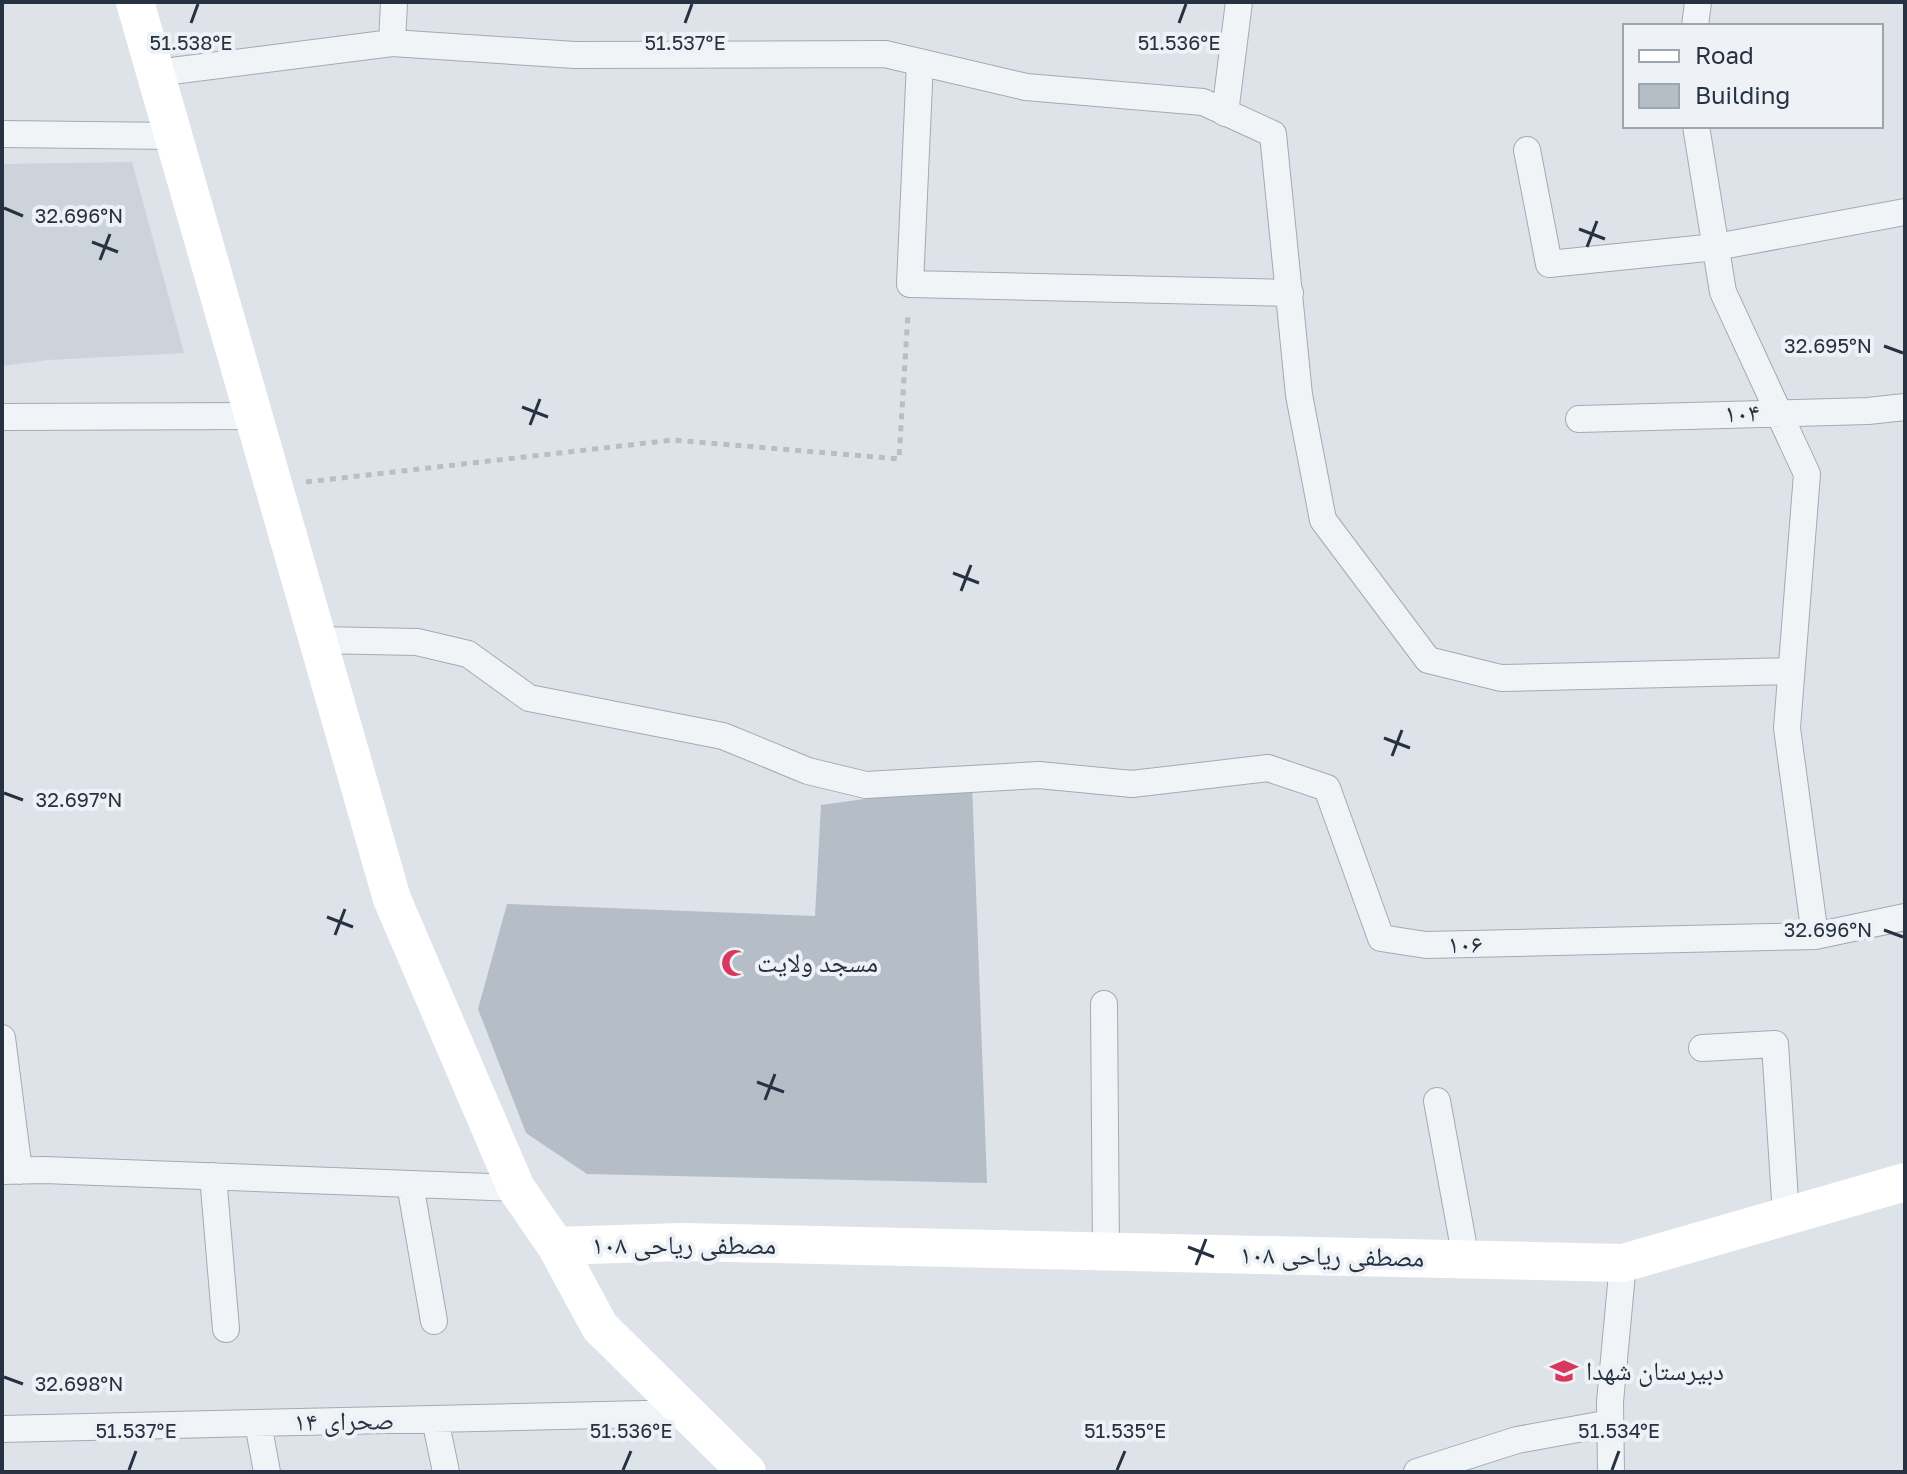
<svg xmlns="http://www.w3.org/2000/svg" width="1907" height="1474" font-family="'Golos Text','Noto Naskh Arabic',sans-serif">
	<rect width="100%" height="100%" fill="#dee3e9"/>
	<path fill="#ccd3db" d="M132,162L184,353L48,360L2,366V164Z"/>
	<path fill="#b5bdc6" d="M972,784L987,1183L587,1174L526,1133L478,1009L507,904L815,916L821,805Z"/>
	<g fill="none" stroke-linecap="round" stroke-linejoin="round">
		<g stroke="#a3aab3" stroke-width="28">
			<path id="street" d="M1695,26L1698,2
				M392,43L394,2
				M920,62L910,284L1290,293
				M156,73L392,43L575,55L885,54L1026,87L1203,102L1273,134L1299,395L1323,520L1428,660L1501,678L1791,671
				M1225,113L1239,2
				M1696,126L1723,292L1807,474L1787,728L1815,936
				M2,134L174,136
				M1527,150L1549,264L1716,247L1905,212
				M2,417L254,416
				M1579,419L1868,411L1905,407
				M318,640L417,642L468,654L529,698L723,736L808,771L866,785L1039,775L1132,784L1268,768L1327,788L1381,938L1426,945L1815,936L1905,917
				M1104,1004L1106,1251
				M2,1038L19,1171
				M1702,1048L1775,1044L1786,1216
				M1437,1101L1466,1259
				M2,1171L44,1170L516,1188
				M213,1176L226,1329
				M410,1184L434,1321
				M435,1419L446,1472
				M258,1423L267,1472
				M2,1429L687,1413
				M1417,1472L1517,1440L1610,1423
				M1611,1472L1610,1402L1623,1263"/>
		</g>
		<path stroke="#b8bec4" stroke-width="5" stroke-dasharray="6 6" stroke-linecap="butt" d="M306,482L673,440L899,459L908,313"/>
		<use href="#street" stroke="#f1f4f7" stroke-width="26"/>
		<path stroke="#fff" stroke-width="38" d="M135,2L392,899L516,1188L556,1246L600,1327L747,1472
			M556,1246L682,1242L1623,1263L1905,1182"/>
	</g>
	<path fill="none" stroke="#263241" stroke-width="3" d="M191,23L198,4M685,23L692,4M1179,23L1186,4M4,208L23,216M1579,229L1605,239M92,242L118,252M1587,247L1597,221M100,260L110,234M1884,346L1903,353M522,407L548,417M530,425L540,399M953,573L979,583M961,591L971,565M1384,738L1410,748M1392,756L1402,730M4,793L23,800M327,917L353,927M1884,930L1903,937M335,935L345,909M757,1082L784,1092M765,1100L775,1074M1188,1247L1214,1257M1196,1265L1206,1239M4,1377L23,1384M129,1470L136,1451M623,1470L631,1451M1117,1470L1125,1451M1612,1470L1619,1451"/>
	<defs>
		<g id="mosque-bare" transform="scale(2.16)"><path d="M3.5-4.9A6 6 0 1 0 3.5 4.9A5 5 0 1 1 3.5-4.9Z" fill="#d9385e" stroke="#eef2f6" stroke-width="2.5" paint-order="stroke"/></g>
		<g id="school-bare" transform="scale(2.16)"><path d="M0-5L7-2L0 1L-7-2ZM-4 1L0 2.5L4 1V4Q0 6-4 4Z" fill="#d9385e" stroke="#eef2f6" stroke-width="2.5" paint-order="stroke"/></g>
	</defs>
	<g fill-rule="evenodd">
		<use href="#mosque-bare" x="735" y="963"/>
		<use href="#school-bare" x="1564" y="1371"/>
	</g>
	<g text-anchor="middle" stroke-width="8" stroke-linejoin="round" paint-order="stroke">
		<g font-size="26" fill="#263241" stroke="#eef2f6">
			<text transform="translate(1742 413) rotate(-2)" y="9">۱۰۴</text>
			<text transform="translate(1465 944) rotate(-1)" y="9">۱۰۶</text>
			<text x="684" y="1254">مصطفی ریاحی ۱۰۸</text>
			<text transform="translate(1332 1256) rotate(1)" y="9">مصطفی ریاحی ۱۰۸</text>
			<text transform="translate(344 1421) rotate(-1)" y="9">صحرای ۱۴</text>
		</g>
		<g font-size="26" fill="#263241" stroke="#eef2f6" text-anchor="start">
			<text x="757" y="972">مسجد ولایت</text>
			<text x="1586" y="1380">دبیرستان شهدا</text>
		</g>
	</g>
	<g font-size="20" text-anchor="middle" fill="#263241" stroke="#eef2f6" stroke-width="8" stroke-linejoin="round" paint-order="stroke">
		<text x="191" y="50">51.538°E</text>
		<text x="685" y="50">51.537°E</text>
		<text x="1179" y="50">51.536°E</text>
		<text x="79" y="223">32.696°N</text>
		<text x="1828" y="353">32.695°N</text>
		<text x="79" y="807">32.697°N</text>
		<text x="1828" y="937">32.696°N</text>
		<text x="79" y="1391">32.698°N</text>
		<text x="136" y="1438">51.537°E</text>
		<text x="631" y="1438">51.536°E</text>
		<text x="1125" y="1438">51.535°E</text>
		<text x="1619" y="1438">51.534°E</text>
	</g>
	<rect width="1907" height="1474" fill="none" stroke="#263241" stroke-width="8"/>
	<rect x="1623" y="24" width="260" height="104" fill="#eef2f6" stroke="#9ea5ae" stroke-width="2"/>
	<rect x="1639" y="50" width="40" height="12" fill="#ffffff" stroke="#9ea5ae" stroke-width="2"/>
	<text x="1695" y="64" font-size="24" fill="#263241">Road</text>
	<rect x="1639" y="84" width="40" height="24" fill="#b5bdc6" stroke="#9ea5ae" stroke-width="2"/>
	<text x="1695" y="104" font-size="24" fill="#263241">Building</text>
</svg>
